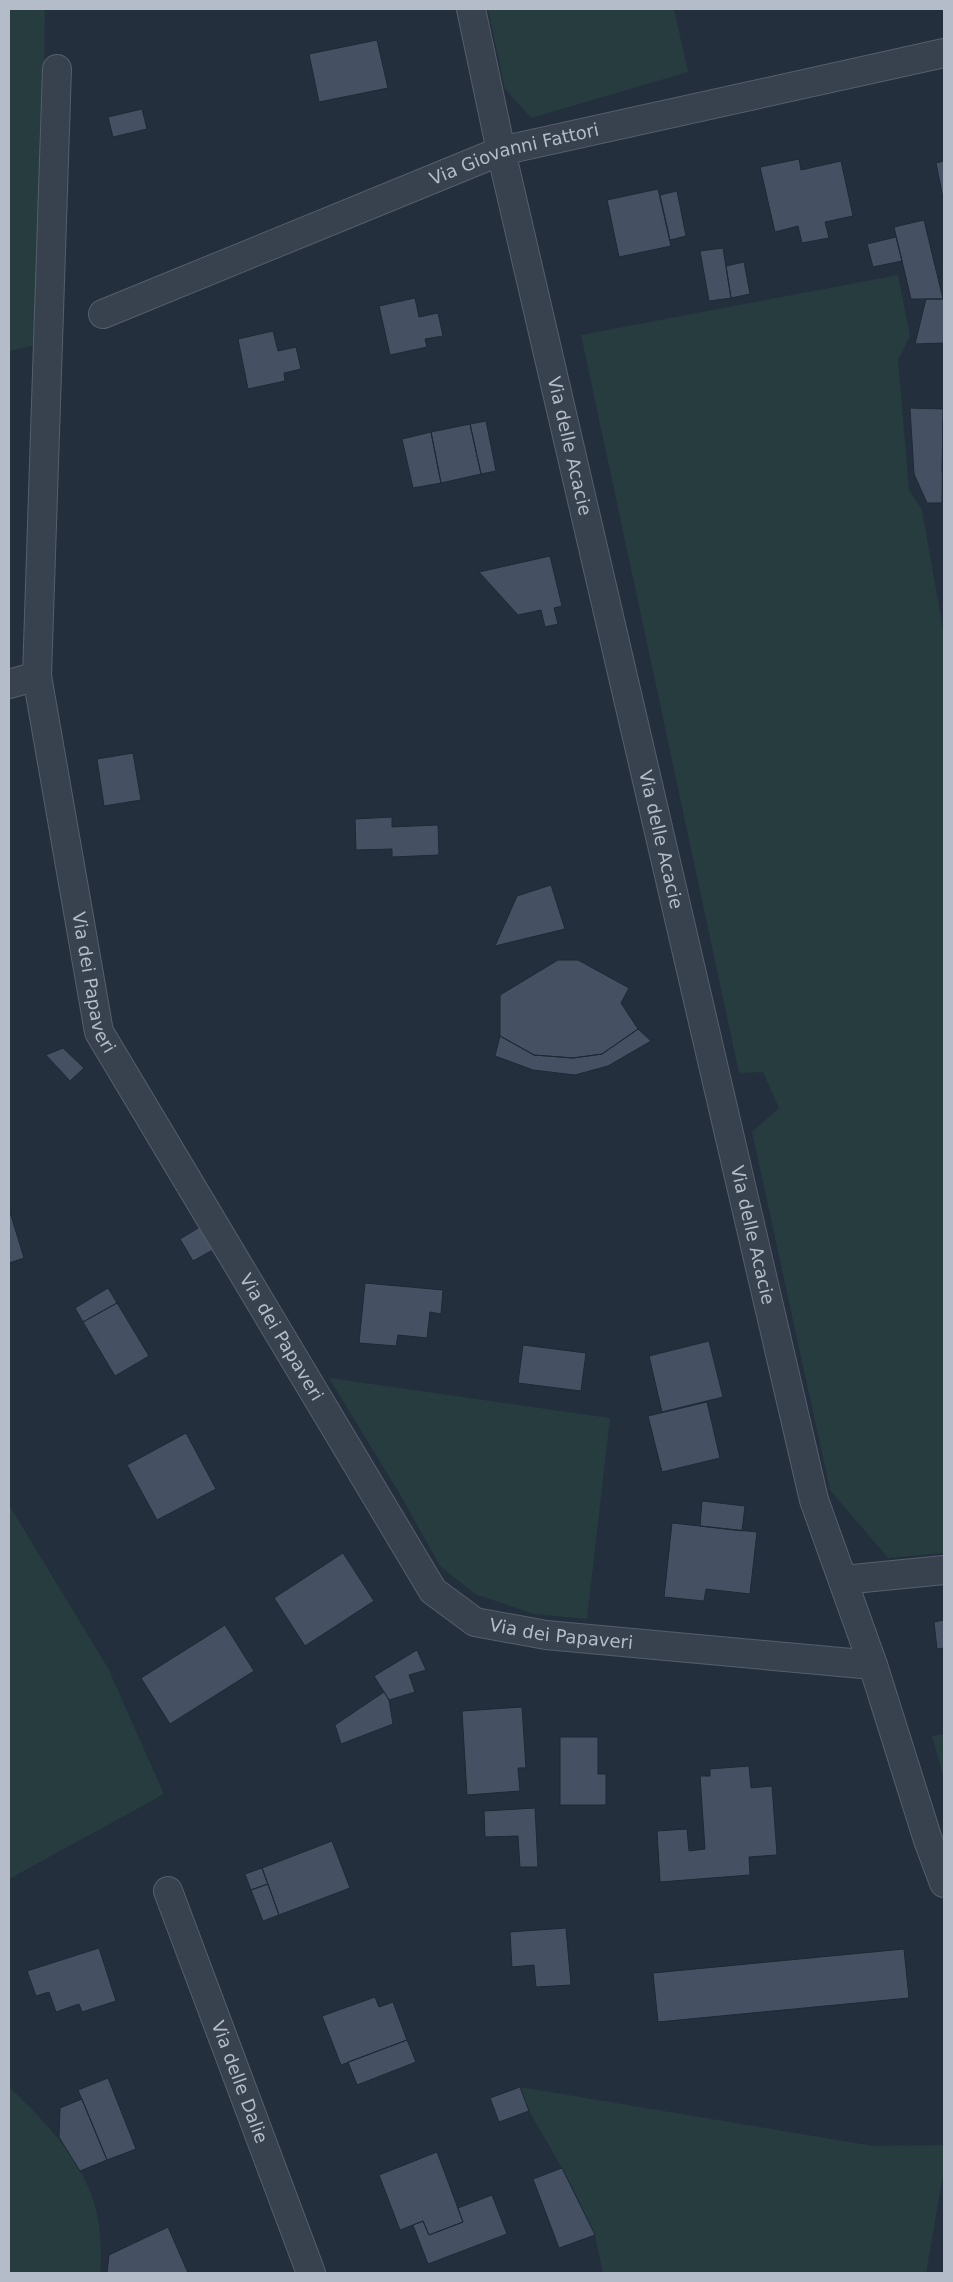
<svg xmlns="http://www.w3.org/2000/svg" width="953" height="2282" font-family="'DejaVu Sans',sans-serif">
	<rect width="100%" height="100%" fill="#242f3e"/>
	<path fill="#263c3f" d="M9,9H45L40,344L9,351Z
		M488,9H674L688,72L531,118L505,89Z
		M898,275L910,336L898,360L909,490L922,510L944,635V1553L888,1558L830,1490L752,1132L779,1108L763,1072L739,1073L581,335Z
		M329,1378L610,1418L587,1619L534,1614L475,1594L440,1566L401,1496Z
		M9,1505L108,1668L164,1794L9,1879Z
		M944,1734V1778L932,1736Z
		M9,2087C67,2143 108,2187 100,2273H9Z
		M520,2087L873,2146L944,2145V2170L926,2273H603L595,2235L562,2168L529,2111Z"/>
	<path fill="#455162" stroke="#1f2835" d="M377,40L388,88L319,102L309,54Z
		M142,109L147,129L113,137L108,117Z
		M799,159L801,170L841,161L853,216L825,222L829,238L802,243L798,226L775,232L760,167Z
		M944,161V203L936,163Z
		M658,189L671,246L619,257L607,200Z
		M677,191L686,236L670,240L660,195Z
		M924,220L943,299H911L894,227Z
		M896,237L902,261L873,267L867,244Z
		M723,248L731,298L709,301L700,251Z
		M744,262L750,294L731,298L726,266Z
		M415,298L419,317L438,313L443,336L425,339L427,347L390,355L379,306Z
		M926,299H944V343L915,344Z
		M273,331L278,351L296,347L301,369L284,373L285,381L248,389L238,339Z
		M910,408L943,409L942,503H927L914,474Z
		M486,421L496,471L481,474L470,424Z
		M943,421H944V471H942Z
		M470,424L481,474L441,483L431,432Z
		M431,432L441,483L413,488L402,439Z
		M550,556L562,606L554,608L558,624L545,627L541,610L518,615L479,572Z
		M133,753L141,800L104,806L97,759Z
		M392,817V827L438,825L439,855L392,857V849L356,850L355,819Z
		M551,885L565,929L495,946L517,896Z
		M558,960H578L629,988L621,1003L638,1029L602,1054L573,1058L534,1055L500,1036V995Z
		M638,1029L651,1041L608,1066L575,1075L533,1070L495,1056L500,1036L534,1055L573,1058L602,1054Z
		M63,1048L84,1068L70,1081L46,1055Z
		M9,1209L24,1258L9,1263Z
		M200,1227L213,1250L193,1261L180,1239Z
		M365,1283L443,1290L441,1314L430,1312L427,1338L398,1335L396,1346L359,1343Z
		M108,1288L117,1303L83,1322L75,1308Z
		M117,1303L149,1356L115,1376L83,1322Z
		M709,1341L723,1397L662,1412L649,1356Z
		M523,1345L586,1353L581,1391L518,1383Z
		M707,1402L720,1458L662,1472L648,1416Z
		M186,1433L216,1489L157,1520L127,1465Z
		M702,1501L745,1506L742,1531L700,1526Z
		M672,1523L757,1532L750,1594L706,1589L704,1601L664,1597Z
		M343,1553L374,1601L305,1646L274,1598Z
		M944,1620V1648L937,1649L934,1622Z
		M225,1625L254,1671L170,1724L141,1678Z
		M417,1650L426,1670L409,1675L415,1692L389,1700L374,1676Z
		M384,1692L389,1700L393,1724L341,1744L335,1725Z
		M522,1707L526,1768H518L520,1791L467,1795L462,1711Z
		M560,1737H598V1774H606V1805H560Z
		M749,1766L751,1788L772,1786L777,1855L749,1857L750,1875L660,1882L657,1831L687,1829L689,1851L705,1849L700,1776H710V1769Z
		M535,1808L538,1867H520L518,1836L485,1837L484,1811Z
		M332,1841L350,1888L279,1915L262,1868Z
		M262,1868L268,1884L251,1890L245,1874Z
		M268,1884L279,1915L263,1921L251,1890Z
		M566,1928L571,1985L536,1987L534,1965L512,1967L510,1932Z
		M99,1948L116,2001L82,2012L79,2004L56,2012L49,1992L36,1996L27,1971Z
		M904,1949L909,1998L658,2022L653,1973Z
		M375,1997L379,2007L393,2002L407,2040L341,2065L322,2016Z
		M407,2040L416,2062L357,2085L348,2062Z
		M108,2078L136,2149L107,2160L78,2090Z
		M520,2087L529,2111L499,2122L490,2098Z
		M82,2099L107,2160L80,2171L59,2137L60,2108Z
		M437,2152L463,2222L429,2235L423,2221L400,2230L379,2175Z
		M562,2168L595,2235L559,2248L533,2179Z
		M492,2195L507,2234L428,2264L413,2225L423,2221L429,2235L463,2222L458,2208Z
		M168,2227L188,2273H107L109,2255Z"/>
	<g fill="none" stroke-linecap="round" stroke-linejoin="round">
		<g stroke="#565f6c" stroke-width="30">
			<g id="minor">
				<path id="s1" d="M471,9L501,151L814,1500L873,1665L928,1840L944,1883"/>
				<path id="s2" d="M103,314L501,151L944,53"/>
				<path d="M37,676L57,69"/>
				<path id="s3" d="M9,684L37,676L99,1032L433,1591L475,1622L546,1635L873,1665"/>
				<path d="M843,1580L944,1570"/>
				<path id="s4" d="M168,1891L311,2273"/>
			</g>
		</g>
		<use href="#minor" stroke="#38414e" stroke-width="28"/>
	</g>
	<g text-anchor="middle" stroke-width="4" stroke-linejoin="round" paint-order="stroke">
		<g font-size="18" fill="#b4bcc9" stroke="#1d2633">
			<text dy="6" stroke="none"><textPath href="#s2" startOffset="442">Via Giovanni Fattori</textPath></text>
			<text dy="6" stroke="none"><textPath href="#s1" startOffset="448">Via delle Acacie</textPath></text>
			<text dy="6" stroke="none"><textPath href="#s1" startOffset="852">Via delle Acacie</textPath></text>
			<text dy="6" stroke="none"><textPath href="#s3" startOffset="341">Via dei Papaveri</textPath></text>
			<text dy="6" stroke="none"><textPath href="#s1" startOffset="1258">Via delle Acacie</textPath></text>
			<text dy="6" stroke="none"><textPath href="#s3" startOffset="746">Via dei Papaveri</textPath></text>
			<text dy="6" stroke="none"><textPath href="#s3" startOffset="1181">Via dei Papaveri</textPath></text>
			<text dy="6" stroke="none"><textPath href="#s4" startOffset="204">Via delle Dalie</textPath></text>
		</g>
	</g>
	<rect width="953" height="2282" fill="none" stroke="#b4bcc9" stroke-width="20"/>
</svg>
